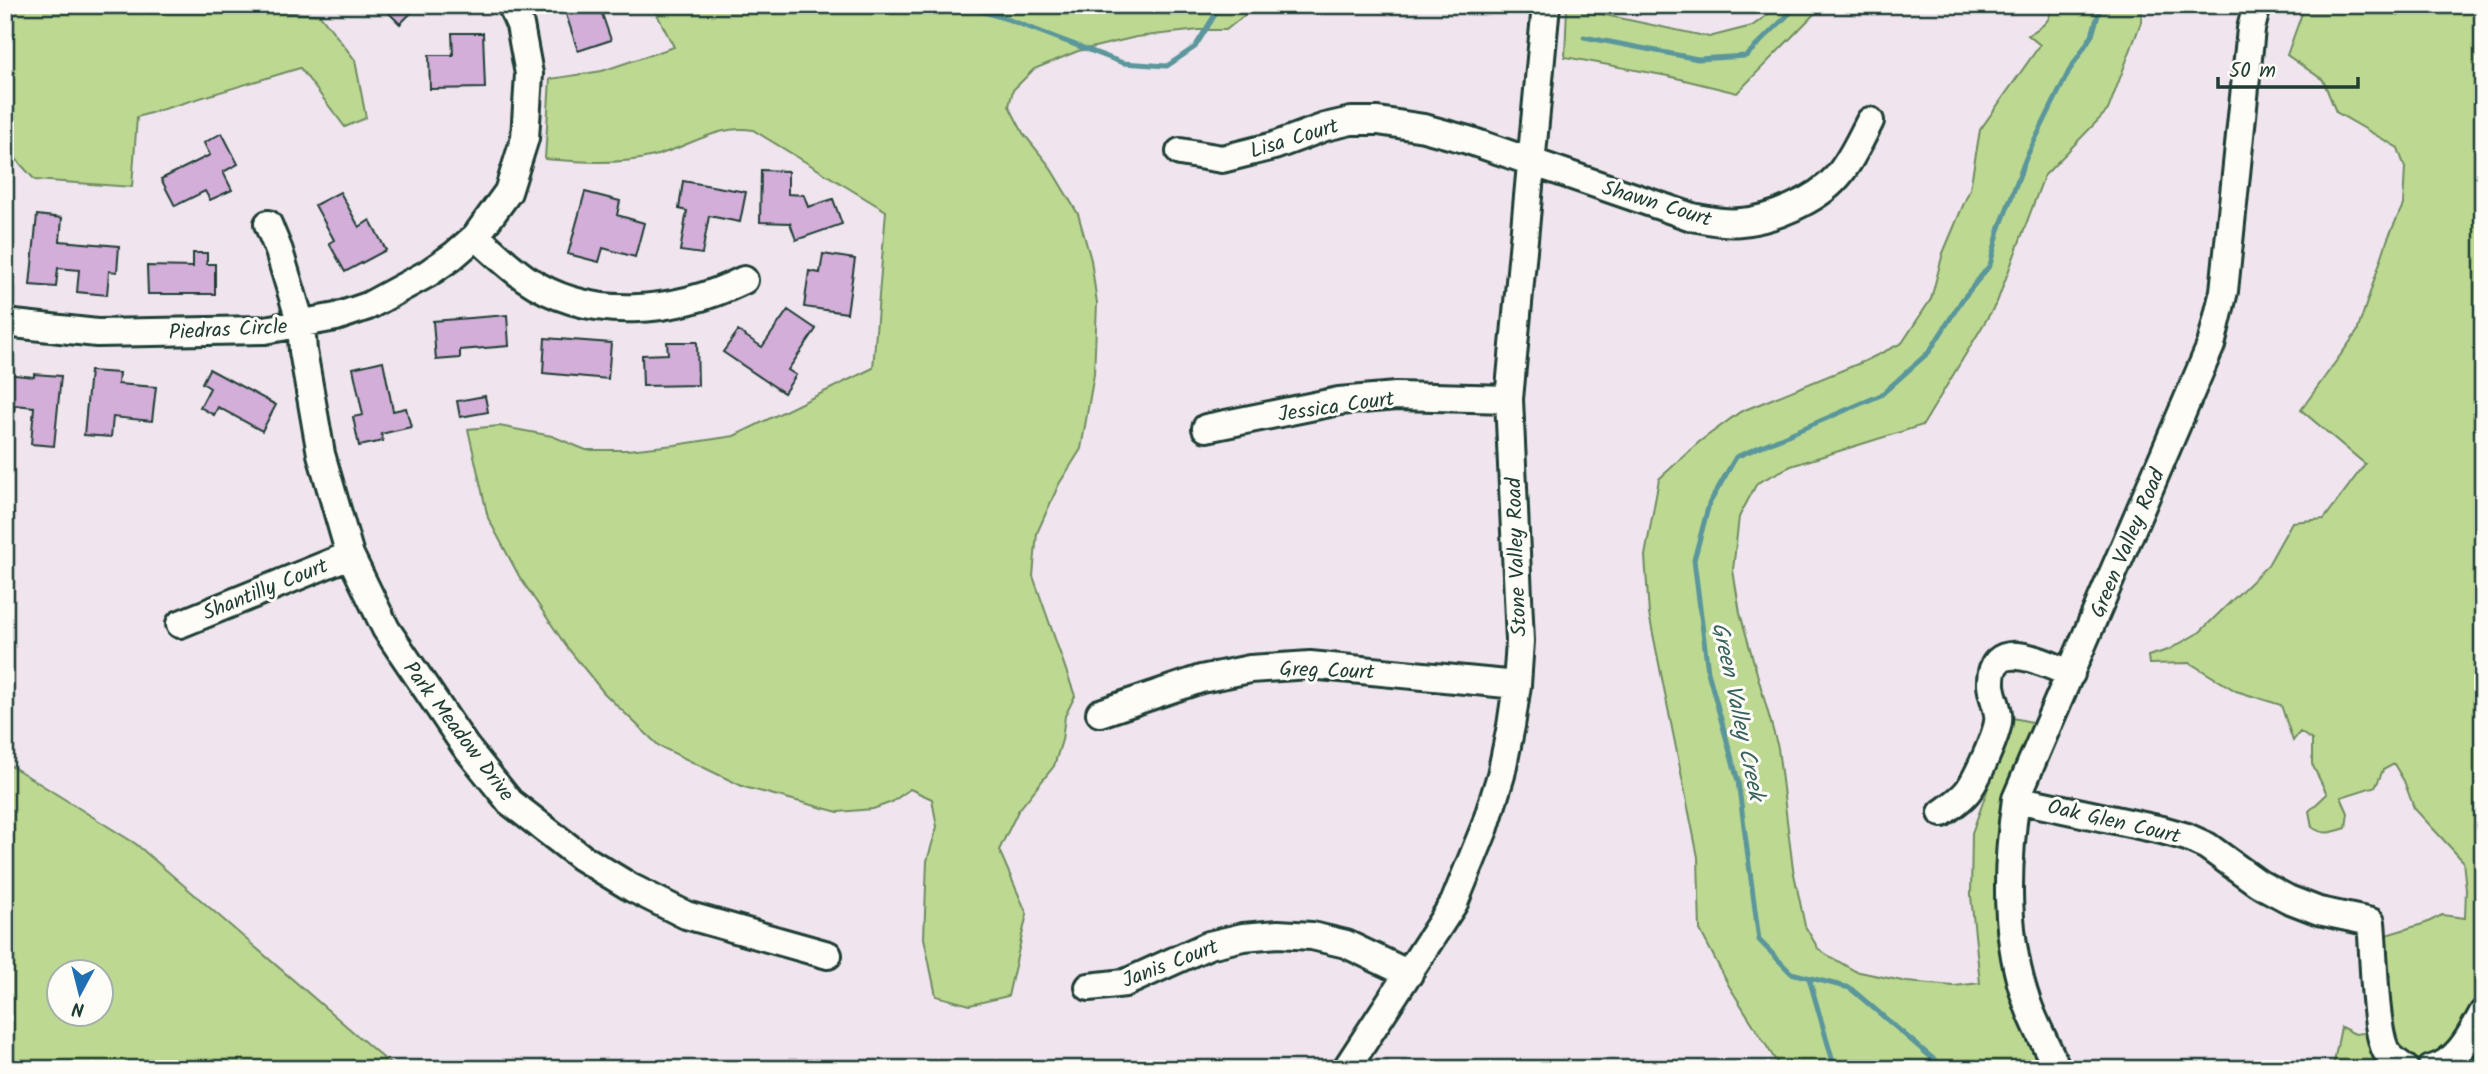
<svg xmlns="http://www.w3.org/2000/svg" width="2488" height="1074" font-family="Kalam,sans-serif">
	<rect width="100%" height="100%" fill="#f0e5ee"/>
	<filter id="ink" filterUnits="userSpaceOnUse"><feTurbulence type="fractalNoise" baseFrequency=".0143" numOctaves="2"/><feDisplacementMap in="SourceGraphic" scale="14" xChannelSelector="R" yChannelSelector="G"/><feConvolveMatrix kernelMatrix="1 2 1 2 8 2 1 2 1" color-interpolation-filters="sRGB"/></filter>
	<g filter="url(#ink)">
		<path fill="#bdd991" stroke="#6e8b62" stroke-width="2" fill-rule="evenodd" d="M5,5H162L320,15L355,60L366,118L345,127L300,68L137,117L132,187L35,180L5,147Z
			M652,5H1273L1251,10L1226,30H1199L1136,37L1078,51L1034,69L1013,90L1009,106L1023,133L1048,164L1078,214L1091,260L1097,303L1094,374L1081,449L1059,484L1037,533L1033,576L1075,696L1065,716L1062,740L1054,766L1018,811L999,850L1027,914L1008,996L970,1005L936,996L924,938L927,861L937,827L932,799L910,789L892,802L873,809L838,812L744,787L659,746L604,693L566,646L519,576L488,518L468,429L499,426L552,436L586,450H627L675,445L734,436L873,368L886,211L753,130C717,124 689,147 654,156C619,165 580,162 545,159L550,79L602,71L674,47Z
			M1480,5H1525L1524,13Z
			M1781,5H1823L1737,93L1668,76L1565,57L1567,7L1709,37L1752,26Z
			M2050,5H2142L2141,22L2108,110L2044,176L1997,302L1923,425L1791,466L1757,483L1739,517L1733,570L1740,613L1778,748L1793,869L1805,926L1819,950L1855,971L1907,982L1954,986L1980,983L1971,896L1972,833L2013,718L2041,724C2031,747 2017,769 2009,793C1989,853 1992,934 2010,995C2017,1020 2032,1045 2043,1069H1781L1729,986L1700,930L1698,857L1649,614L1645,556L1659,479L1699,442L1740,412L1865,361L1902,343L1931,299L1943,253L1970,189L1980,130L2040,45L2028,35C2041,27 2053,22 2050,5Z
			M2305,5H2483V994L2453,1044L2420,1063L2403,1056L2390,1043L2383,975L2390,976L2386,935L2426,923L2442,915L2465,918L2466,889L2463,861L2414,808L2404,781L2394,764L2383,770L2376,786L2341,797L2348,813L2346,828C2333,832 2324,836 2312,827L2309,811L2327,794L2312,764V740L2300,732L2293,741L2281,705L2236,691L2190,663L2149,664L2148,656L2168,650L2200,632L2268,565L2292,522L2324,519L2365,464L2301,410L2357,332L2388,238L2403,205L2405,168L2398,148L2336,112L2323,80L2287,55Z
			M5,762L136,844L396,1069H5ZM102,972V1014H60V972Z
			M2341,1027L2355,1034L2373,1032L2392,1069L2333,1067Z
			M2483,1029V1069H2456Z"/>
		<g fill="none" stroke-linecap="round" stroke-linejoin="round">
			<path stroke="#5a969b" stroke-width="5" d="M961,5L1007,19L1123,63L1167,66L1195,47L1221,5
				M1584,37L1698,59L1746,56L1798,5
				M1809,978L1835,1069
				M1945,1069L1850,988L1791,973L1759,940L1738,781L1708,672L1694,560L1709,504L1736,457L1881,395L1929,352L1962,300L1990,265L1999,230L2026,158L2069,71L2092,35L2101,5"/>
		</g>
		<path fill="#d2aed8" stroke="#1f3d34" stroke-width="2" d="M381,5H419L400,24Z
			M563,5H599L611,40L578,51Z
			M1596,5H1624L1623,11Z
			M452,33H483L485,88L430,89L429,55H453Z
			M222,133L238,164L223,172L232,190L210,200L205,191L175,206L161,179L210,155L204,143Z
			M761,170L788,171V194L804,195L808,207L833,199L842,224L796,240L790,223L760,222Z
			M683,181L746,192L740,222L709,216L702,254L680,251L687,211L679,209Z
			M340,192L359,227L370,220L386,250L345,272L329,243L334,240L315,205Z
			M585,192L620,201L617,215L644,223L635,257L603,248L599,262L568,254Z
			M37,215L62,218L60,241L119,246L117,272L109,271L107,295L77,292L79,270L58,268L56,287L30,285Z
			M193,253H207V264H215V294H148L147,266L193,267Z
			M823,254L855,259L847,313L804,307L809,271L820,273Z
			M788,310L816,329L788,370L796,375L784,393L723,352L738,331L762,347Z
			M507,315L509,346L460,350V358L436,360L433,321Z
			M545,338L611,343L608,379L543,373Z
			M667,342H697L698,385L643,386L642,355L668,354Z
			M383,361L393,411L406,408L411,427L381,434L383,441L359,446L353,417L363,415L353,368Z
			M209,369L276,405L262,431L218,407L214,415L200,407L210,388L202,383Z
			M90,371L119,373L118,384L156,387L152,421L113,417L111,437L84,435Z
			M5,374L34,377V374L61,376L54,446L31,444L34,407L15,405L14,410L5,409Z
			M485,396L488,412L460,417L457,401Z"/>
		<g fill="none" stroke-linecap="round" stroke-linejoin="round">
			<g stroke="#1f3d34" stroke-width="32">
				<path id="minor" d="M1180,152L1222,159L1274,146L1325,127L1351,121H1378L1424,128L1468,140L1692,217C1709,220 1724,224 1741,222C1771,220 1817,200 1837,177C1851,161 1860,140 1870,121
					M268,224L279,251L301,324L303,351L321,454L350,555L386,629L465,746L510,802L581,857L632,888L686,915L828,955
					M476,236C491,250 507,265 525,278C590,323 676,313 744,280
					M5,323L97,333L265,330L336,317L368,306L427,274L453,256L476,236L508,192L525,138L529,74L520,25L511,5
					M1206,428L1339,401L1396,396L1509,399
					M180,624L350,555
					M1100,713L1201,679L1250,669L1310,665L1517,685
					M2016,799L2162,830L2187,837L2207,846L2258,883L2288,899L2319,911L2371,922C2374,952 2374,1027 2386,1051C2391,1059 2399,1064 2406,1069
					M1942,813C1951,806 1964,798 1970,788C1978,776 1996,736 1998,722C2000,710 1992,698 1991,685C1989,634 2045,663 2071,674
					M1089,987L1125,983L1209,945L1243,937L1278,934L1312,936L1346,944L1409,974
					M1346,1069L1454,903L1485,827L1501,775L1511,726L1517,685L1520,641L1509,399L1546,5
					M2057,1069C2048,1048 2036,1027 2028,1005C2004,939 2006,868 2016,799L2211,345L2224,291L2251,29L2257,5
					M2431,1069C2458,1063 2471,1034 2483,1013"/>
			</g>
			<use href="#minor" stroke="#fdfcf7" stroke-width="26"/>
		</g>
	</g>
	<g text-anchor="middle" stroke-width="6" stroke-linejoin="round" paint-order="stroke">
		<g font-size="21" fill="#1f3d34" stroke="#fdfcf7">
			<text transform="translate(1294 138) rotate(-17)" y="7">Lisa Court</text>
			<text transform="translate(1657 203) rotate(17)" y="7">Shawn Court</text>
			<text transform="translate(228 329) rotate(-3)" y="7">Piedras Circle</text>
			<text transform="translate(1336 406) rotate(-8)" y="7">Jessica Court</text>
			<text transform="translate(2127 543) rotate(-67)" y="7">Green Valley Road</text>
			<text transform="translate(1516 557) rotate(-92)" y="7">Stone Valley Road</text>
			<text transform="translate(265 589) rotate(-22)" y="7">Shantilly Court</text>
			<text transform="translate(1327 670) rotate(2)" y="7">Greg Court</text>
			<text transform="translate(459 731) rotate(53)" y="7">Park Meadow Drive</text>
			<text transform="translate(2114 821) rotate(13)" y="7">Oak Glen Court</text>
			<text transform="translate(1170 963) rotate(-21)" y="7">Janis Court</text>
		</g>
		<g font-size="23" font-style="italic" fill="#38625f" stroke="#fdfcf7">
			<text transform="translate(1739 711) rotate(78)" y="8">Green Valley Creek</text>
		</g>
	</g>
	<rect width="2488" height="1074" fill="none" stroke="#fdfcf7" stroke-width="28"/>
	<rect x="14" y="14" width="2460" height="1046" fill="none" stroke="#1f3d34" stroke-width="2.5" filter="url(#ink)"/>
	<g transform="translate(80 993) rotate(187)"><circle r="33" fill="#fdfcf7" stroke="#a4b0a9" stroke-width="2"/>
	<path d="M0-5L12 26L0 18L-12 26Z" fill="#1f6fb2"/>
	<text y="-10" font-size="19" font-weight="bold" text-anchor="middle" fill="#1f3d34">N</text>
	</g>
	<path d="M2218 77v10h140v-10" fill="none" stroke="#1f3d34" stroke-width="3.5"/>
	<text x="2229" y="77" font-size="21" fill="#1f3d34" stroke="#fdfcf7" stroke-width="5" paint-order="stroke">50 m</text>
</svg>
